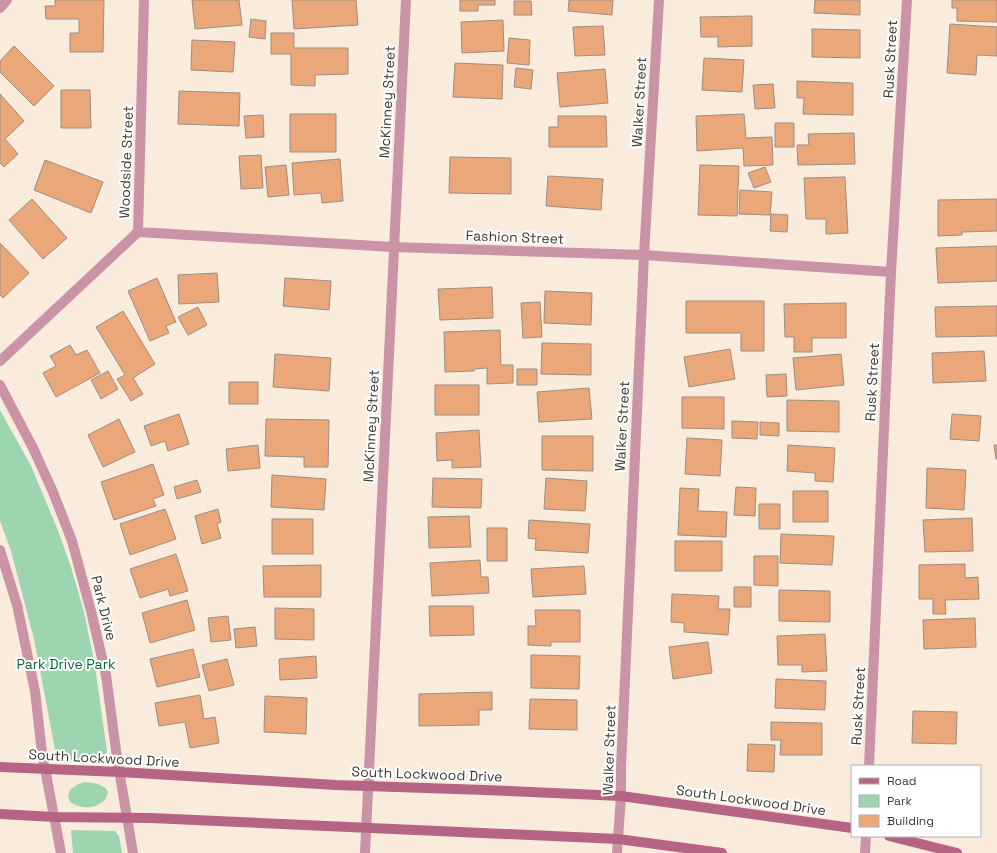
<svg xmlns="http://www.w3.org/2000/svg" width="997" height="853" font-family="'Space Grotesk',sans-serif">
	<rect width="100%" height="100%" fill="#f9ecdc"/>
	<path fill="#9cd5af" d="M0,410L31,466L57,528L71,567L84,612L94,660L107,751L105,758L100,761L60,759L56,755L34,639L11,551L0,521Z
		M84,782C93,783 104,783 108,792C107,798 105,800 101,803C90,810 80,808 70,802L68,796C69,788 76,785 84,782Z
		M71,830L115,831L119,836L122,853H73Z"/>
	<path fill="#eaa779" stroke="#9d8d82" d="M55,0H104L103,52H70V33H79V19H46L45,6H55Z
		M192,0H239L242,25L195,29Z
		M292,0H356L358,25L294,29Z
		M460,0H495V5H478V11H460Z
		M569,0H613L612,15L568,11Z
		M815,0H860V15L814,13Z
		M952,0H997V22L957,21V8H952Z
		M514,1H531L532,15H514Z
		M752,16V46L718,47V37H701L700,17Z
		M251,19L266,21L265,39L249,37Z
		M503,20L504,51L462,53L461,22Z
		M950,24L997,27V56L977,55L976,75L947,73Z
		M603,26L605,55L575,56L573,27Z
		M812,29L860,30V58L812,57Z
		M271,33H294V48H348V74L315,75V86L291,85V54H271Z
		M509,38L530,40L529,65L507,63Z
		M192,40L235,42L233,72L191,70Z
		M14,46L54,86L34,106L0,72V61Z
		M704,58L744,60L742,92L702,90Z
		M455,63L503,65L502,99L453,97Z
		M516,68L533,70L531,89L514,87Z
		M605,69L608,103L560,107L557,73Z
		M797,81L853,83V115L803,114L804,98H797Z
		M773,84L775,108L755,109L753,85Z
		M61,90H90L91,128H61Z
		M179,91L240,93L239,126L178,124Z
		M0,94L24,121L5,139L18,154L4,167L0,163Z
		M290,114H336V152H290Z
		M744,114L746,138L772,137L773,165L744,166L743,148L697,151L696,116Z
		M263,115L264,137L246,138L244,116Z
		M558,116H606L607,147H549V127H558Z
		M775,123H794V147H775Z
		M854,133L855,164L798,165L797,145H809L808,134Z
		M261,155L263,188L241,189L239,156Z
		M450,157L511,158V194L449,193Z
		M340,159L343,201L322,203L321,193L294,195L292,163Z
		M45,160L103,182L91,213L34,190Z
		M286,165L289,195L268,197L265,167Z
		M700,165L739,166L737,216L698,215Z
		M765,167L771,182L754,188L748,173Z
		M548,176L603,179L601,210L546,206Z
		M845,177L848,233L826,234V219H806L804,178Z
		M740,190L772,192L770,215L739,214Z
		M32,199L67,238L43,259L9,220Z
		M997,199V231L962,232V235L938,236V200Z
		M771,214L788,215L787,232L770,231Z
		M0,243L29,273L3,298L0,295Z
		M997,246V281L938,283L936,248Z
		M217,273L219,302L179,304L178,275Z
		M157,278L176,322L166,326L169,333L150,341L128,291Z
		M285,278L331,281L329,310L283,306Z
		M492,287L493,318L440,320L438,289Z
		M545,291L592,293L591,325L544,323Z
		M686,301H764V351H741V333H686Z
		M540,302L542,337L523,338L521,303Z
		M846,303V338H812V352H794V337H785L784,304Z
		M997,306V336L936,337L935,307Z
		M198,307L207,325L188,335L178,317Z
		M123,311L155,364L133,378L143,394L131,401L117,379L125,375L96,327Z
		M500,330L501,365H513V383L487,384V368L474,369V371L445,372L444,332Z
		M542,343L591,344V375L541,374Z
		M70,345L76,355L87,350L100,373L56,397L43,373L56,366L50,356Z
		M730,349L735,379L689,387L684,357Z
		M984,351L986,381L933,383L932,353Z
		M275,354L331,358L329,391L273,387Z
		M841,354L844,385L796,390L793,358Z
		M517,369H537V385H517Z
		M108,371L118,389L101,399L91,380Z
		M786,374L787,396L767,397L766,375Z
		M229,382H258V404H229Z
		M435,385H479V415H435Z
		M589,388L592,419L539,422L537,392Z
		M682,397H724V429L682,428Z
		M787,400L839,401V432L787,431Z
		M179,414L189,444L168,451L165,441L151,446L144,426Z
		M952,414L981,416L979,441L950,439Z
		M119,419L135,452L103,467L88,435Z
		M266,419L329,420L328,467H304V457L265,456Z
		M732,421L758,422L757,439L732,438Z
		M760,422L779,423V436L760,435Z
		M479,430L481,467L452,468V460L437,461L436,433Z
		M542,436H593V471L542,470Z
		M687,438L722,440L720,476L685,474Z
		M258,445L260,468L228,471L226,449Z
		M788,445L835,448L833,482L815,481V473L787,471Z
		M994,445H997V459H996Z
		M153,464L164,495L153,499L156,506L114,520L101,482Z
		M927,468L966,470L964,510L926,508Z
		M272,475L326,479L324,510L271,507Z
		M433,478L482,479L481,508L432,507Z
		M546,478L587,481L585,511L544,509Z
		M197,480L201,492L177,499L174,487Z
		M736,487L756,488L755,516L734,515Z
		M680,488L699,489L698,511L727,512L726,537L678,535Z
		M793,491H828V522H793Z
		M759,504H780V529H759Z
		M165,509L176,539L130,555L120,524Z
		M218,509L221,522L217,524L221,538L202,544L195,516Z
		M469,516L471,547L429,548L428,517Z
		M972,518L973,551L925,552L923,520Z
		M272,519H313V554H272Z
		M529,520L590,524L588,553L535,550L536,539L528,538Z
		M487,528H507V561H487Z
		M781,534L834,536L832,565L780,563Z
		M675,541H722V571H675Z
		M176,554L188,591L170,596L168,589L140,598L130,569Z
		M754,556H778V586L754,585Z
		M480,560L481,577H488L489,593L432,596L430,563Z
		M965,564V578L978,577L979,599L945,600L946,614H933V599H919V565Z
		M321,565V597H264L263,566Z
		M584,566L586,594L533,597L531,569Z
		M734,587H751V607H734Z
		M779,590L830,591V622L779,621Z
		M672,594L719,596L718,609H730L728,635L684,632V623L671,622Z
		M187,600L195,630L150,643L142,613Z
		M429,606H473L474,635L430,636Z
		M275,608L314,609V640L275,639Z
		M535,610H580V642H551V646L528,645V626H536Z
		M228,616L231,640L211,642L208,618Z
		M975,618L976,647L924,649L923,620Z
		M255,627L257,646L236,648L234,629Z
		M825,634L827,671L802,672V665H778L777,636Z
		M708,642L712,673L673,679L669,647Z
		M193,649L200,677L157,687L150,659Z
		M531,655L580,656L579,689L531,688Z
		M316,656L317,678L280,680L279,659Z
		M227,659L234,685L209,691L202,665Z
		M776,679L826,681L825,710L775,708Z
		M492,692V710H479V725L419,726V694Z
		M200,695L204,719L215,717L219,743L190,748L185,722L159,726L155,703Z
		M265,696L307,698L306,734L264,732Z
		M530,699L577,700V730L529,729Z
		M913,711L957,712L956,744L912,743Z
		M771,722L822,723V755H780L781,740H771Z
		M748,744L775,745L774,772L747,771Z"/>
	<g fill="none" stroke-linecap="round" stroke-linejoin="round">
		<path stroke="#cb93a6" stroke-width="10" d="M138,232L393,247L644,255L891,272
			M0,361L138,232L144,0
			M0,385L33,448L53,492L72,541L91,611L106,675L117,758L133,853
			M0,550L17,605L35,691L42,753L61,853
			M869,766L891,272L907,0
			M617,853L621,796V768L644,255L659,0
			M865,853L866,836"/>
		<path stroke="#cb93a6" stroke-width="10" d="M0,8L7,0
			M365,853L406,0"/>
		<path stroke="#b56583" stroke-width="10" d="M0,767L120,772L336,785L485,790L621,796L852,828
			M0,814L54,817L151,818L618,839L722,853
			M889,836L957,853"/>
	</g>
	<g text-anchor="middle" stroke-width="4" stroke-linejoin="round" paint-order="stroke">
		<g font-size="14" fill="#3f3a34" stroke="#fff">
			<text transform="translate(890 59) rotate(-87)" y="5">Rusk Street</text>
			<text transform="translate(387 102) rotate(-87)" y="5">McKinney Street</text>
			<text transform="translate(639 102) rotate(-87)" y="5">Walker Street</text>
			<text transform="translate(126 162) rotate(-88)" y="5">Woodside Street</text>
			<text transform="translate(515 237) rotate(2)" y="5">Fashion Street</text>
			<text transform="translate(872 382) rotate(-87)" y="5">Rusk Street</text>
			<text transform="translate(371 426) rotate(-87)" y="5">McKinney Street</text>
			<text transform="translate(622 426) rotate(-87)" y="5">Walker Street</text>
			<text transform="translate(104 608) rotate(76)" y="5">Park Drive</text>
			<text transform="translate(858 706) rotate(-87)" y="5">Rusk Street</text>
			<text transform="translate(609 750) rotate(-88)" y="5">Walker Street</text>
			<text transform="translate(104 758) rotate(3)" y="5">South Lockwood Drive</text>
			<text transform="translate(427 774) rotate(2)" y="5">South Lockwood Drive</text>
			<text transform="translate(751 800) rotate(8)" y="5">South Lockwood Drive</text>
		</g>
		<g font-size="14" fill="#0d6338" stroke="#fff">
			<text x="66" y="669">Park Drive Park</text>
		</g>
	</g>
	<rect x="851" y="765" width="130" height="72" fill="#ffffff" stroke="#b2b0ae"/>
	<rect x="859" y="778" width="20" height="6" fill="#b56583" stroke="#b2b0ae"/>
	<text x="887" y="785" font-size="12" fill="#3f3a34">Road</text>
	<rect x="859" y="795" width="20" height="12" fill="#9cd5af" stroke="#b2b0ae"/>
	<text x="887" y="805" font-size="12" fill="#3f3a34">Park</text>
	<rect x="859" y="815" width="20" height="12" fill="#eaa779" stroke="#b2b0ae"/>
	<text x="887" y="825" font-size="12" fill="#3f3a34">Building</text>
</svg>
